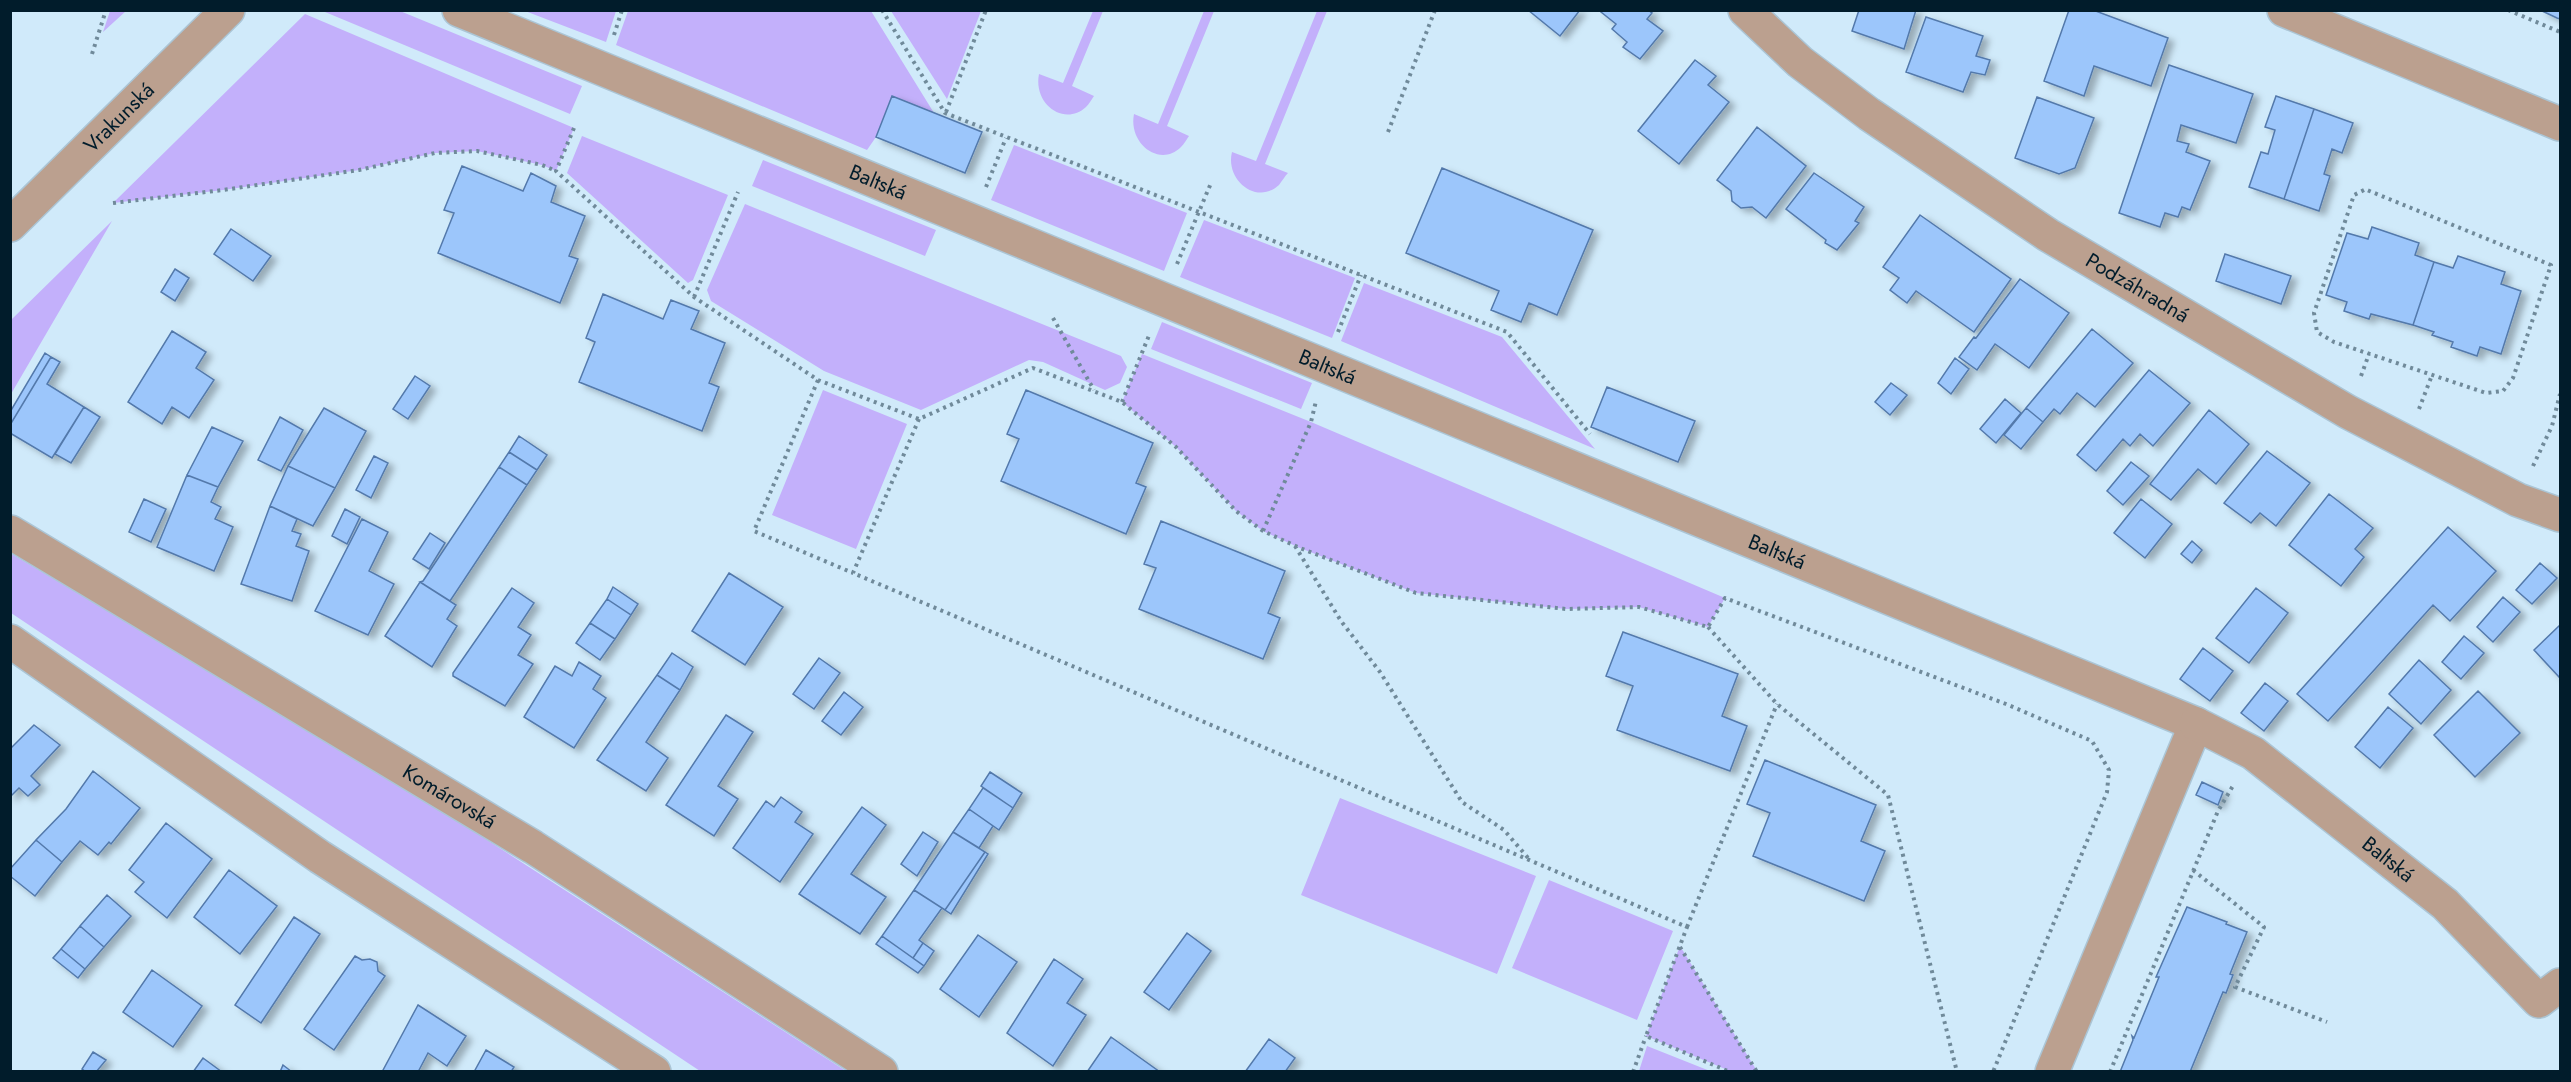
<svg xmlns="http://www.w3.org/2000/svg" width="2571" height="1082" font-family="Jost,sans-serif">
	<defs>
		<filter id="shadow"><feDropShadow dx="6" dy="4" stdDeviation="3" flood-color="#0004"/></filter>
	</defs>
	<rect width="100%" height="100%" fill="#d0eafa"/>
	<path fill="#c3b0fb" d="M327,10L400,11L582,86L570,114L325,12Z
		M110,11H126L103,32Z
		M525,11H616L606,42Z
		M628,11H871L934,113L876,137L867,150L616,45Z
		M891,11H981L947,99Z
		M1093,11H1103L1072,86L1094,96C1092,99 1089,104 1086,107C1064,127 1033,104 1039,74L1063,83Z
		M1204,11H1214L1167,126L1189,136C1187,139 1184,144 1181,147C1160,168 1128,144 1134,114L1158,124Z
		M1317,11H1327L1265,164L1288,173C1285,176 1282,181 1279,185C1256,206 1225,179 1232,152L1256,161Z
		M305,14L574,128L556,171L542,165L477,151L435,153L359,170L223,190L113,203Z
		M582,136L728,195L693,280L688,283L567,173Z
		M1014,145L1187,213L1164,271L991,200Z
		M763,160L936,230L925,256L752,186Z
		M745,204L1121,356L1127,367L1120,383L1105,390L1043,362L1029,360L921,410L824,371L711,301L707,290Z
		M1204,220L1355,278L1332,338L1180,277Z
		M112,221L11,394V320Z
		M1364,283L1502,337L1595,449L1341,341Z
		M1162,322L1312,383L1301,409L1151,349Z
		M1142,354L1311,422L1725,598L1708,627L1639,607L1566,609L1416,593L1300,548L1263,531L1236,511L1176,447L1122,402Z
		M823,390L907,424L856,549L772,515Z
		M10,553L400,784L846,1071H700L11,613Z
		M1340,798L1536,876L1497,974L1301,895Z
		M1549,880L1673,931L1637,1020L1512,968Z
		M1680,946L1757,1071H1730L1646,1036Z
		M1647,1046L1710,1071H1639Z"/>
	<path fill="#9cc6fb" stroke="#5379ab" stroke-width="1.5" filter="url(#shadow)" d="M1528,10H1580L1560,36Z
		M1602,10H1648L1652,13L1647,19L1663,31L1640,59L1623,47L1627,42L1612,29L1616,24L1601,12Z
		M1859,10H1916L1904,49L1852,31Z
		M2069,10H2093L2168,38L2151,86L2094,66L2084,96L2044,81Z
		M2540,10H2560V19L2557,18Z
		M1926,17L1983,36L1976,56L1990,60L1985,75L1971,72L1963,92L1906,72Z
		M1695,60L1716,76L1708,85L1729,102L1679,164L1638,131Z
		M2169,65L2253,94L2236,143L2181,125L2177,141L2189,144L2186,152L2210,161L2190,210L2182,207L2178,217L2165,213L2160,227L2119,213Z
		M892,96L982,132L965,173L876,137Z
		M2276,96L2314,109L2284,199L2249,187L2261,152L2268,154L2275,130L2265,127Z
		M2037,97L2094,118L2075,168L2059,174L2015,158Z
		M2314,109L2353,123L2342,153L2332,149L2324,174L2330,176L2319,211L2284,199Z
		M1757,127L1806,166L1766,218L1752,207L1741,208L1732,201L1731,191L1717,180Z
		M462,166L523,191L531,173L556,186L551,202L585,216L569,256L578,259L560,303L438,253L454,213L444,210Z
		M1442,168L1593,230L1557,315L1529,303L1521,322L1491,310L1499,291L1406,253Z
		M1814,173L1864,207L1855,221L1859,223L1837,250L1825,243L1826,240L1786,209Z
		M1920,215L2011,279L1974,332L1916,291L1907,303L1890,290L1899,278L1883,267Z
		M2372,227L2419,243L2415,255L2434,262L2413,325L2371,314L2369,319L2344,311L2347,302L2326,295L2347,233L2368,239Z
		M231,229L271,256L253,281L214,254Z
		M2225,254L2291,276L2281,304L2216,281Z
		M2458,256L2505,272L2501,284L2521,291L2501,354L2480,347L2477,356L2451,347L2453,342L2432,335L2434,332L2413,325L2434,262L2453,268Z
		M175,269L189,278L175,301L161,292Z
		M2020,279L2069,313L2029,368L1995,344L1977,370L1959,357L1974,337L1976,338Z
		M603,294L663,319L671,300L699,311L691,329L725,343L709,383L719,387L702,431L579,382L595,342L586,338Z
		M2092,329L2133,363L2095,407L2077,393L2060,414L2054,409L2043,422L2026,408Z
		M172,331L206,352L196,368L214,380L189,418L172,407L162,424L128,402Z
		M45,353L51,357L10,425V412Z
		M51,357L60,362L47,384L84,407L52,458L10,433V425Z
		M1955,358L1969,369L1951,394L1938,383Z
		M2149,370L2190,403L2153,446L2140,434L2130,446L2123,439L2096,471L2077,455Z
		M415,376L430,386L408,419L393,409Z
		M1891,383L1907,395L1890,415L1875,402Z
		M1607,387L1695,421L1678,462L1591,427Z
		M1026,390L1153,443L1136,483L1146,487L1126,534L1001,481L1019,439L1007,434Z
		M2005,399L2021,413L1996,443L1980,429Z
		M84,407L100,417L71,463L55,454Z
		M324,408L366,431L335,488L288,466Z
		M2026,408L2043,422L2021,449L2004,435Z
		M2209,410L2249,444L2216,484L2198,469L2171,500L2150,484Z
		M280,417L303,430L281,471L258,460Z
		M212,427L243,441L218,487L187,475Z
		M519,436L547,455L537,470L509,452Z
		M2267,451L2310,483L2276,526L2260,513L2251,523L2224,503Z
		M509,452L537,470L527,485L499,467Z
		M374,456L388,463L371,498L356,490Z
		M2131,462L2149,476L2123,505L2107,491Z
		M288,466L335,488L313,526L270,506Z
		M499,467L527,485L450,601L420,582L423,581Z
		M187,475L218,487L211,502L221,507L215,519L233,527L214,571L157,547Z
		M2329,494L2373,528L2355,549L2364,557L2341,586L2289,545Z
		M144,499L166,509L151,542L129,532Z
		M2141,499L2172,524L2145,558L2114,533Z
		M270,506L297,519L292,531L301,534L296,546L309,551L292,601L241,584Z
		M345,509L360,517L347,544L332,536Z
		M362,519L388,532L369,571L394,584L368,635L315,611Z
		M1161,521L1285,571L1268,613L1280,618L1263,659L1139,609L1156,568L1144,564Z
		M2448,527L2496,571L2450,621L2433,605L2328,721L2297,694Z
		M430,533L445,543L429,569L413,559Z
		M2192,541L2202,550L2192,563L2181,554Z
		M2540,563L2557,578L2532,604L2516,590Z
		M729,573L783,607L745,665L692,631Z
		M420,582L456,605L447,619L457,626L432,667L385,636Z
		M613,587L638,604L631,615L607,599Z
		M512,588L534,603L518,627L531,635L518,655L533,664L505,706L453,676V673Z
		M2256,588L2288,613L2249,663L2216,638Z
		M2503,597L2520,612L2493,642L2477,627Z
		M607,599L631,615L615,639L590,623Z
		M590,623L615,639L600,660L576,643Z
		M2560,625V678L2534,650Z
		M1623,632L1738,674L1722,716L1747,726L1730,771L1617,730L1633,686L1606,676Z
		M2464,636L2484,653L2461,679L2442,662Z
		M2203,648L2233,671L2210,701L2180,679Z
		M672,653L693,667L680,690L657,675Z
		M819,658L840,673L814,709L793,694Z
		M2419,660L2451,690L2421,724L2389,694Z
		M579,662L601,676L593,689L606,698L574,748L524,717L555,666L572,676Z
		M657,675L680,690L646,742L668,758L646,791L597,760Z
		M2265,683L2288,701L2264,731L2241,713Z
		M2478,691L2520,733L2475,777L2434,735Z
		M844,692L863,707L841,735L822,721Z
		M2388,707L2413,728L2380,768L2355,747Z
		M726,715L753,732L718,786L738,799L714,836L666,805Z
		M34,725L60,745L31,776L40,785L28,796L19,788L10,797V749Z
		M1765,760L1876,805L1861,841L1885,851L1864,901L1753,856L1770,813L1747,804Z
		M93,771L140,808L111,844L109,842L98,855L80,841L62,862L36,840L66,809Z
		M990,772L1022,793L1013,808L981,786Z
		M2202,782L2223,792L2218,805L2196,795Z
		M983,788L1013,808L999,830L969,809Z
		M781,797L802,812L795,822L813,834L780,882L733,848L766,801L774,807Z
		M862,807L886,825L851,874L886,897L860,934L799,894Z
		M969,809L993,826L979,848L953,832Z
		M166,823L212,859L167,918L135,892L144,882L129,870Z
		M923,832L938,842L917,876L901,864Z
		M953,832L985,852L945,910L914,890Z
		M36,840L62,862L35,896L10,876V869Z
		M985,852L988,854L951,914L945,910Z
		M229,870L277,906L240,954L194,917Z
		M914,890L942,908L919,940L923,943L913,958L882,936Z
		M107,895L131,916L104,947L80,926Z
		M2187,907L2227,922L2226,924L2247,932L2230,974L2233,975L2226,993L2223,992L2190,1072H2120L2133,1040L2132,1036L2134,1038L2159,977H2156Z
		M294,917L320,934L261,1023L235,1005Z
		M80,926L104,947L85,969L61,949Z
		M1187,933L1211,951L1169,1010L1144,992Z
		M978,935L1017,962L979,1017L940,989Z
		M882,936L924,966L918,973L876,944Z
		M923,943L934,951L924,966L913,958Z
		M61,949L85,969L78,978L53,958Z
		M355,956L362,960L370,959L377,962L378,971L385,976L334,1050L304,1029Z
		M1054,959L1083,979L1067,1003L1086,1015L1053,1066L1007,1033Z
		M152,970L202,1006L173,1047L123,1012Z
		M418,1005L466,1036L447,1066L428,1053L418,1072H382Z
		M1111,1037L1160,1072H1087Z
		M1269,1039L1295,1058L1285,1072H1245Z
		M486,1050L514,1067L511,1072H474Z
		M93,1052L106,1060L96,1072H86L82,1069Z
		M203,1058L222,1072H193Z
		M283,1065L292,1072H280Z"/>
	<g fill="none" stroke-linecap="round" stroke-linejoin="round">
		<g stroke="#abc5d5" stroke-width="36">
			<g id="minor">
				<path id="s1" d="M459,10L2196,724L2052,1072"/>
				<path id="s2" d="M1745,10L1800,62L1869,114L2048,235L2348,412L2518,500L2560,515"/>
				<path d="M2284,10L2560,124"/>
				<path id="s3" d="M10,225L228,10"/>
				<path id="s4" d="M10,532L533,847L881,1072"/>
				<path d="M10,641L320,857L654,1072"/>
				<path id="s5" d="M2196,724L2253,753L2445,904L2539,1001L2560,985"/>
			</g>
		</g>
		<path stroke="#708a9a" stroke-width="4" stroke-dasharray="3 4.5" stroke-linecap="butt" d="M882,10L945,113L1507,332L1590,434
			M2508,10L2560,32
			M614,35L622,10
			M92,54L106,10
			M946,112L986,10
			M574,128L556,171L694,297L818,380L919,419L1033,368L1122,402L1176,447L1236,511L1263,531L1300,548L1416,593L1566,609L1639,607L1708,627L1725,598L2006,704L2092,741L2109,770L2107,792L1993,1072
			M1388,132L1435,10
			M986,187L1006,138
			M2364,190L2354,195L2314,313L2317,332L2334,342L2486,393L2503,391L2513,378L2551,265L2367,190
			M113,203L223,190L359,170L435,153L477,151L542,165L556,171
			M1177,264L1211,183
			M694,297L738,192
			M1053,318L1094,390
			M1338,332L1361,275
			M2361,376L2369,354
			M818,380L754,531L853,573
			M1122,402L1150,333
			M2419,409L2432,375
			M919,419L853,573L1687,927L1646,1036L1730,1072
			M2533,466L2552,426L2560,394
			M1263,531L1311,422L1316,401
			M1295,546L1341,621L1380,672L1462,802L1504,830L1529,859
			M1708,627L1777,704L1888,795L1957,1072
			M2193,870L2264,927L2235,987L2327,1022
			M1687,927L1777,704
			M1680,947L1757,1072
			M1633,1072L1646,1036
			M2110,1072L2218,811L2234,784"/>
		<use href="#minor" stroke="#bba08f" stroke-width="33"/>
	</g>
	<g text-anchor="middle" stroke-width="4.5" stroke-linejoin="round" paint-order="stroke">
		<g font-size="21" fill="#011c2b" stroke="#d0eafa">
			<text dy="7" stroke="none"><textPath href="#s3" startOffset="153">Vrakunská</textPath></text>
			<text dy="7" stroke="none"><textPath href="#s1" startOffset="453">Baltská</textPath></text>
			<text dy="7" stroke="none"><textPath href="#s2" startOffset="482">Podzáhradná</textPath></text>
			<text dy="7" stroke="none"><textPath href="#s1" startOffset="939">Baltská</textPath></text>
			<text dy="7" stroke="none"><textPath href="#s1" startOffset="1425">Baltská</textPath></text>
			<text dy="7" stroke="none"><textPath href="#s4" startOffset="513">Komárovská</textPath></text>
			<text dy="7" stroke="none"><textPath href="#s5" startOffset="236">Baltská</textPath></text>
		</g>
	</g>
	<rect width="2571" height="1082" fill="none" stroke="#011c2b" stroke-width="24"/>
</svg>
